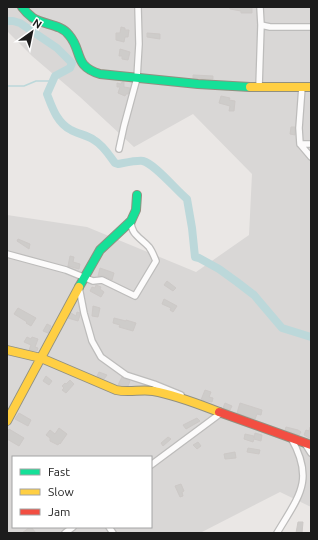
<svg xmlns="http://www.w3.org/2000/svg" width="318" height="540" font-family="Ubuntu,sans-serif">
	<rect width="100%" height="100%" fill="#eae7e5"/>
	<path fill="#d9d7d6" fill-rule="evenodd" d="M7,7H311V507L280,492L200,533H7V215L87,227L196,272L249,235L252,174L193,114L134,147L80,97L32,56L7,31ZM13,457H151V527H13Z"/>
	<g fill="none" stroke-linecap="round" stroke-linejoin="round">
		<path stroke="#bcd8da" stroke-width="1.5" d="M7,86H24L36,81H52"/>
		<path stroke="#bcd8da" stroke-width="8" d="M7,21H13L20,23L57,48L72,63L70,68L55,76L47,94C52,107 57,123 71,130C78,134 87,135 94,140C103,145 109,155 115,163L118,164C124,163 138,160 143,161C155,164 176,190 187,199L192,228L195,257L199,258L219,269L237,282L254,295L282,328L311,337"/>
	</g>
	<path fill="#ceccca" stroke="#cdc9c7" d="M230,7H252V13H241V11L230,9Z
		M121,27L125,28V30H129L128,37H125L124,42L116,40V33H120Z
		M147,33L160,34V39L147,37Z
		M120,49L130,52L128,60L122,59V56H119Z
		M193,75L213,76V79L193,78Z
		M122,82H124V87L130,88L128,94H126L125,96L118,93L120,87H117V83L121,84Z
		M221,96L230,98L229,100L235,101L234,111H229L230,106L219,103Z
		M291,127H295V135L290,134Z
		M18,239L30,244L29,249L17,241Z
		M70,256L74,257L73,262L80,264L79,269L68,266Z
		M100,268L114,273L112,280L103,276H98Z
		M167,281L176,288L173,291L164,285Z
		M96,285L101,287L100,289L104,292L101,297L90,291L92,287L95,288Z
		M164,299L177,306L173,312L170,310L171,308L162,304Z
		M93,306L100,308L98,317L92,316Z
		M18,308L36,318L31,326L26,323L27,322L14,314Z
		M77,312L80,313V315L78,321L68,318L71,313L76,316Z
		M114,318L126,321V320L136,323L133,331L119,327L120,325L113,323Z
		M47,324L51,326L48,333L43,331Z
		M27,337L31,339L32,337L38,339L35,347L38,348L37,351L29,350L31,345L24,342Z
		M99,372L107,375L104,379L97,376Z
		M46,376L52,381L49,385L43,381Z
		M122,377L130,381L128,386L118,385Z
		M70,380L74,384L66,393L62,390L64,388L62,386L65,383L66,384Z
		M205,390L211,392L209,397L213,398L212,402L201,400Z
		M225,403L232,406L230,410L223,408Z
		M240,403L262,410L261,415L257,414L255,419L237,413Z
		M19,413L31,420L28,426L15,419Z
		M197,418L200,421L186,429L183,425Z
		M286,427L298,430L301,432L299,435L285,430Z
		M310,427H311V439L304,435L306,430L309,431Z
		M59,428L67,434L60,444L59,443L58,445L50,441V438L46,435L50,430L55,434Z
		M9,429L24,438L19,446L7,439V432Z
		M255,433L262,435L261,441L254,439L253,442L244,439L245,434L254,436V438Z
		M168,437L171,439L163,446L161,443Z
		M198,442L201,446L197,449L193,445Z
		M248,448L260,450L259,454L247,452Z
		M235,452L236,458L225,459L224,454Z
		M181,484L184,491L182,492L183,496L180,497L175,486Z
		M298,522H303L302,533H296Z
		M30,527H31L36,533H22Z"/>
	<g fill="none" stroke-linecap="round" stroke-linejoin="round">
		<g stroke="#bdbcbb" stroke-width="8">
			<path id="street" d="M261,25L270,27H311
				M259,87L261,25L260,7
				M302,87L299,128L300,144L311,157
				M300,144H311
				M119,149L124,126L137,78L139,44L138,7
				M7,254L66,270L93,281L102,280L135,296L156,261C154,256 152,251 149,247C140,237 131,235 131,221
				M79,287L84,313L92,341L101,357L126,375L154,384L181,395
				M304,442L311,453
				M151,465L221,413
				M109,527L113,533
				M65,533L73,527
				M277,533C299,496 315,480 291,438"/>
		</g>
		<g stroke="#919080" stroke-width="10">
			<path id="fast" d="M22,7C25,11 29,15 33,18C44,25 61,24 69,35C83,51 73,66 100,74L198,84L250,87
				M79,287L100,250L131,221L136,210L137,195"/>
		</g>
		<g stroke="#919080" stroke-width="10">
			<path id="slow" d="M250,87H311
				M7,350L41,358L116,390C129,393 141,389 153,391C176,395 198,404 219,412
				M7,421L79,287"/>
		</g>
		<g stroke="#919080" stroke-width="10">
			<path id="jam" d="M219,412L311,445"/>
		</g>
		<use href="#street" stroke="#fcfbfb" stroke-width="5.5"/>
		<use href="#fast" stroke="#16e098" stroke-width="8"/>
		<use href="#slow" stroke="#ffcf43" stroke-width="8"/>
		<use href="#jam" stroke="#f24e42" stroke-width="8"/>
	</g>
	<rect width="318" height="540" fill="none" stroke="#1c1c1c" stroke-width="16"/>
	<rect x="12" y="456" width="140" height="72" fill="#ffffff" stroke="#a4a4a4"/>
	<rect x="20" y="469" width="20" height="6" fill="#16e098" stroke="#a4a4a4"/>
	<text x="48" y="476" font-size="12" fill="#1c1c1c">Fast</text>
	<rect x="20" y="489" width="20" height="6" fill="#ffcf43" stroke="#a4a4a4"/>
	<text x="48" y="496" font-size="12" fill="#1c1c1c">Slow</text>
	<rect x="20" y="509" width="20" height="6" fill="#f24e42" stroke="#a4a4a4"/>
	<text x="48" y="516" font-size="12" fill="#1c1c1c">Jam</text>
	<g transform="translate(32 32) rotate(33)" stroke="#ffffff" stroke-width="3" paint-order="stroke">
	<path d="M0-3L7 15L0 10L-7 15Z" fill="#1c1c1c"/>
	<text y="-6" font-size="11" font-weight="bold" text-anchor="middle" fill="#1c1c1c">N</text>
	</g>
</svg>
